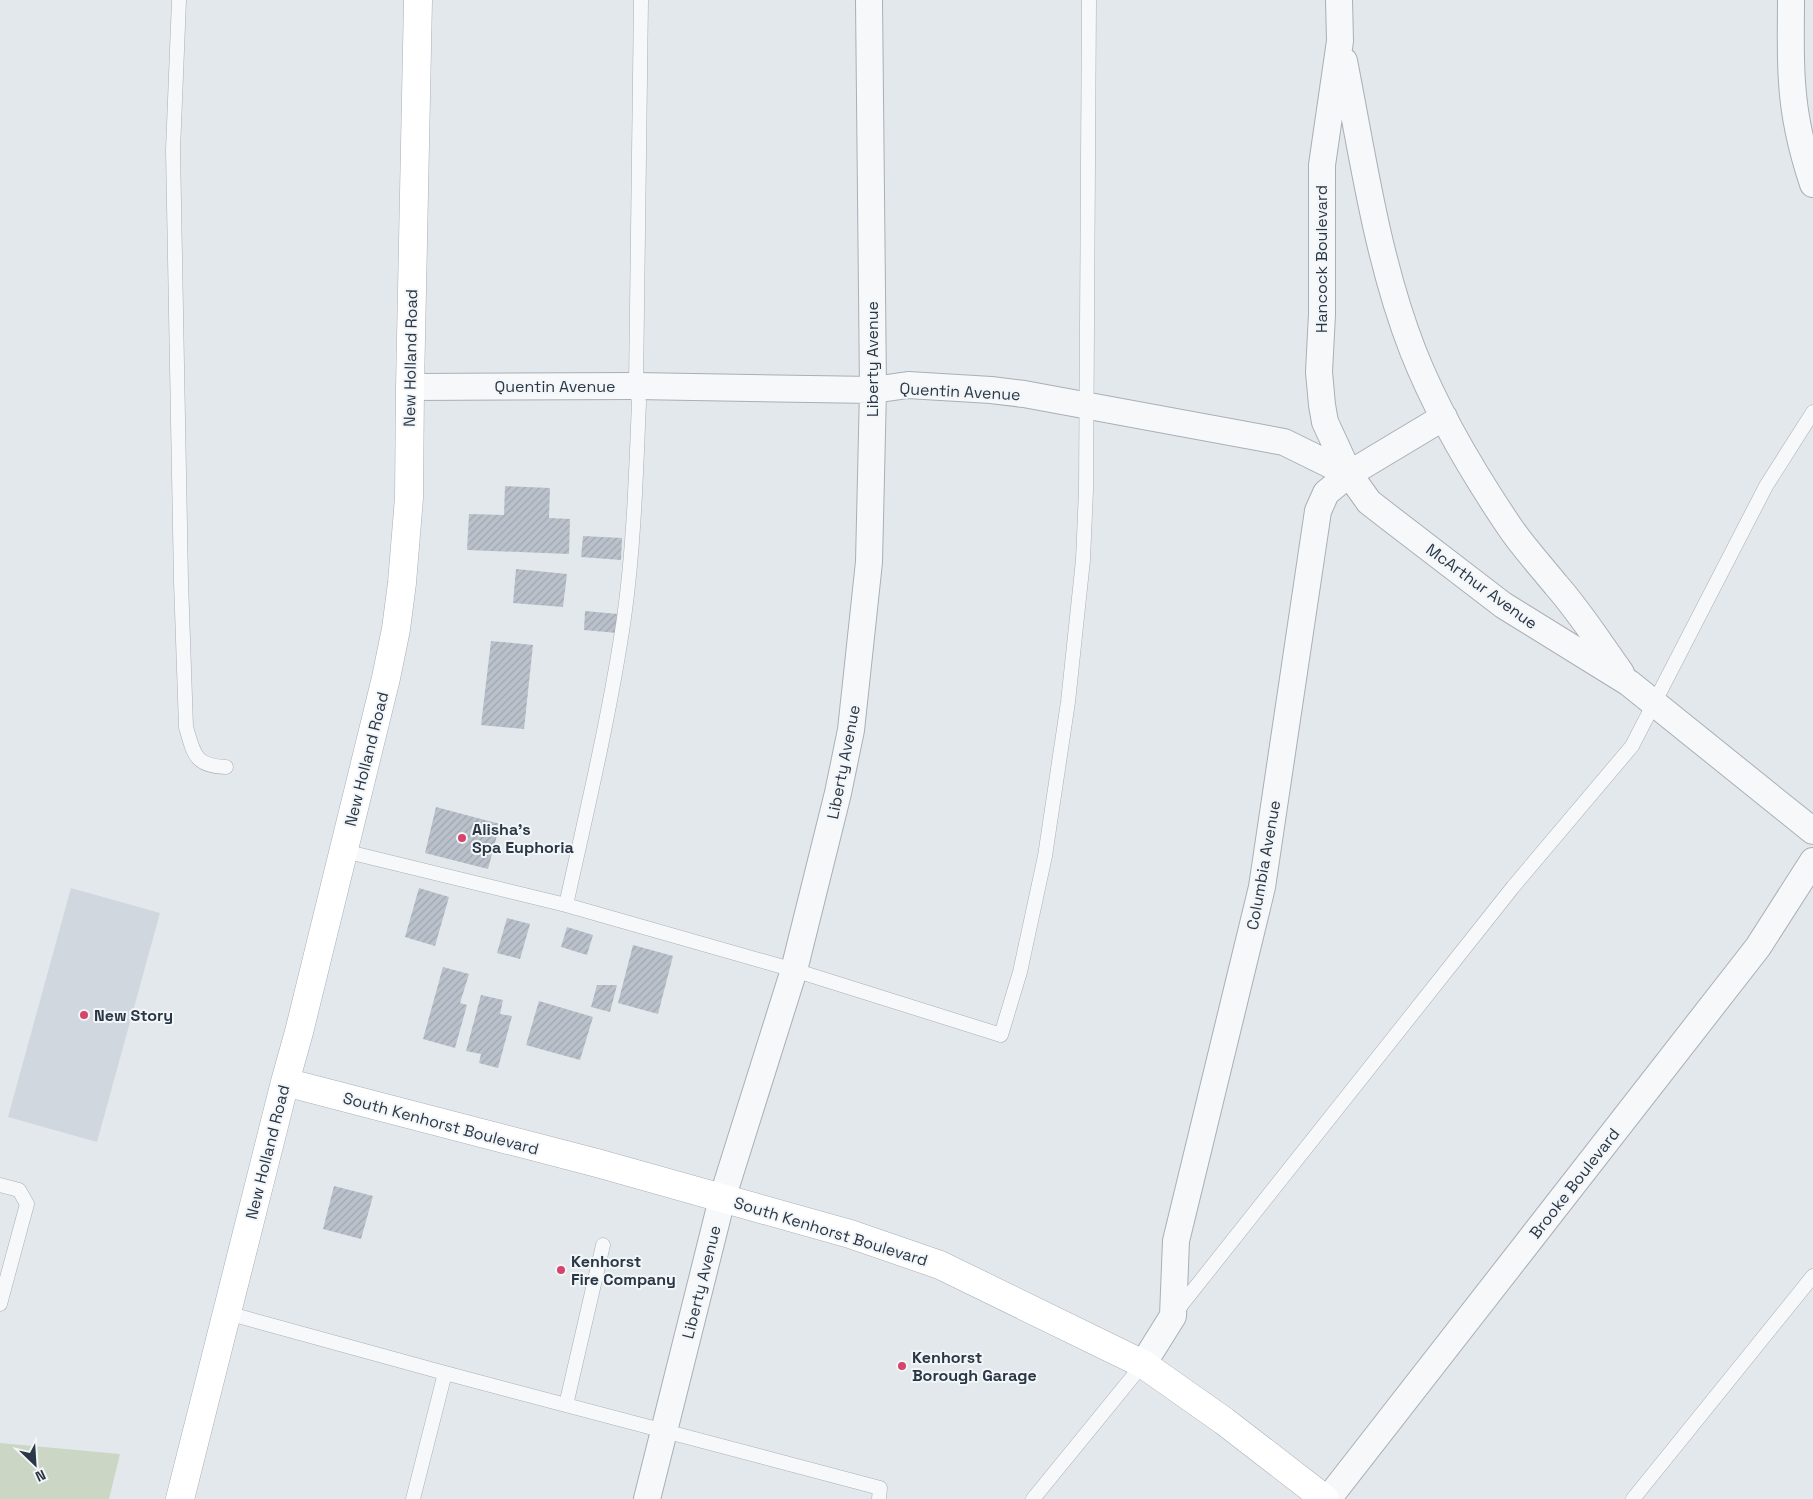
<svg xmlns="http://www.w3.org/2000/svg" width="1813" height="1499" font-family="'Space Grotesk',sans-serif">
	<defs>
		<pattern id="building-hatch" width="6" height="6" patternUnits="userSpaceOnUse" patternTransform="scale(1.25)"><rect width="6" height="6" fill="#bac1ca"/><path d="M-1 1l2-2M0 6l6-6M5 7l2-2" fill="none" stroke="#a0a6af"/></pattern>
	</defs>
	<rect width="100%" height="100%" fill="#e3e8ec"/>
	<path fill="#d1d7de" d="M71,888L160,913L97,1142L8,1117Z"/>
	<path fill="#cbd6c4" d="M0,1443L120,1454L109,1499H0Z"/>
	<path fill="url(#building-hatch)" d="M505,486L550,488L549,518L570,519L569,554L467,550L469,514L504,515Z
		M583,536L622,538L621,560L581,557Z
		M516,569L567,574L563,607L513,603Z
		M585,611L618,614L617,633L584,630Z
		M491,641L533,645L524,729L481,725Z
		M436,807L500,824L488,869L425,853Z
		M419,888L449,897L435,946L405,937Z
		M507,918L530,924L520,959L497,953Z
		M567,927L593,935L587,955L561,947Z
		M633,945L673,956L658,1014L618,1003Z
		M443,967L469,974L460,1003L467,1005L455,1048L423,1039Z
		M597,985H617L610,1012L591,1007Z
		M481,995L503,1000L500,1014L512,1016L498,1068L479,1063L481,1054L466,1051Z
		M539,1001L593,1017L580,1060L526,1045Z
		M334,1186L373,1196L361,1239L323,1229Z"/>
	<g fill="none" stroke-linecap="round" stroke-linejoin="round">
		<g stroke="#a8afb7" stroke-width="15">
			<path id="lane" d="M179,0L173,150L181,581L186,727C194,755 195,766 226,767
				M344,851L566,905L794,970L1001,1035L1020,972L1045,856L1068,702L1083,560L1086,490L1089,0
				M566,905C587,810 610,714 624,618C634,546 636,474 639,402L636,386L641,0
				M0,1185L19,1190L27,1204L0,1304
				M227,1313L445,1373L880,1488L879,1499
				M1175,1313L1513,887L1632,746L1766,486L1813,412
				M566,1405L603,1245
				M413,1499L445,1373
				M1033,1499L1143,1364
				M1633,1499L1813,1276"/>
		</g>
		<g stroke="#a8afb7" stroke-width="28">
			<path id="street" d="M1339,0L1340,41L1322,165V314L1319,372L1322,405L1325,422L1349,474L1369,502L1387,516L1503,605L1629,683L1813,831
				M1791,0C1791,27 1790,55 1792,82C1794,117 1802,151 1813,184
				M1344,61C1363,157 1377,259 1413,351C1437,412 1472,471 1509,526C1523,547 1540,565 1556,585C1580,612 1600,644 1621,673
				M410,387L636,386L873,390L908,385L991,390L1024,394L1284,442L1349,474
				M1143,1364L1173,1316L1176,1241L1262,887L1318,511L1326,493L1349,474L1444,417
				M647,1499L722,1199L794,970L838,793L851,730L869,562L873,390L869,0
				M1328,1499L1758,947L1813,861"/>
		</g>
		<g stroke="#a8afb7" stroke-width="29">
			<path id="secondary" d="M285,1082L597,1163L850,1234L940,1265L1143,1364L1224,1421L1325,1499
				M180,1499L285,1082L299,1032L386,678L396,629L402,583L409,498L410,387L418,0"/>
		</g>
		<use href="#lane" stroke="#f6f8fa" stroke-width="14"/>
		<use href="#street" stroke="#f6f8fa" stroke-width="26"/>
		<use href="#secondary" stroke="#fff" stroke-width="28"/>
	</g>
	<g fill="#d6446a" stroke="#f3f6f9" stroke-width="2">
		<circle cx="462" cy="838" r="5"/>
		<circle cx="84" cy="1015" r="5"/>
		<circle cx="561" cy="1270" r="5"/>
		<circle cx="902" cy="1366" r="5"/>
	</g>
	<g text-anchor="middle" stroke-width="4" stroke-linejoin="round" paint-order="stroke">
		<g font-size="16" fill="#2a3745" stroke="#f3f6f9">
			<text transform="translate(1321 259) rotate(-90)" y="6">Hancock Boulevard</text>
			<text transform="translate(410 358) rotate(-89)" y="6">New Holland Road</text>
			<text transform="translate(872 359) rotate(-90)" y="6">Liberty Avenue</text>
			<text x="555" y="392">Quentin Avenue</text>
			<text transform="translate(960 391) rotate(3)" y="6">Quentin Avenue</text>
			<text transform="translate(1482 586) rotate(36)" y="6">McArthur Avenue</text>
			<text transform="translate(366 759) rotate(-76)" y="6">New Holland Road</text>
			<text transform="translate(843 762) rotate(-79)" y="6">Liberty Avenue</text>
			<text transform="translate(1263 865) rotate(-80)" y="6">Columbia Avenue</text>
			<text transform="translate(441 1123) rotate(15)" y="6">South Kenhorst Boulevard</text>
			<text transform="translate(267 1152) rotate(-76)" y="6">New Holland Road</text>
			<text transform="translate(1574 1183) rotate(-52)" y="6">Brooke Boulevard</text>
			<text transform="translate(831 1231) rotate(17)" y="6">South Kenhorst Boulevard</text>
			<text transform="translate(701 1282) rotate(-76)" y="6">Liberty Avenue</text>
		</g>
		<g font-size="16" font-weight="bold" fill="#2a3745" stroke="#f3f6f9" text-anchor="start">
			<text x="472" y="835">Alisha's<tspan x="472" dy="18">Spa Euphoria</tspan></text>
			<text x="94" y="1021">New Story</text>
			<text x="571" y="1267">Kenhorst<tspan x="571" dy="18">Fire Company</tspan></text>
			<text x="912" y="1363">Kenhorst<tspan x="912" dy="18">Borough Garage</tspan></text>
		</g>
	</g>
	<g transform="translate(35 1464) rotate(155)" stroke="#f3f6f9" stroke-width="4" paint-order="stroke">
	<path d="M0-4L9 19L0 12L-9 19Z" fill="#2a3745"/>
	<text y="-8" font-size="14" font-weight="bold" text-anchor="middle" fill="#2a3745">N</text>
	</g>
</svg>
